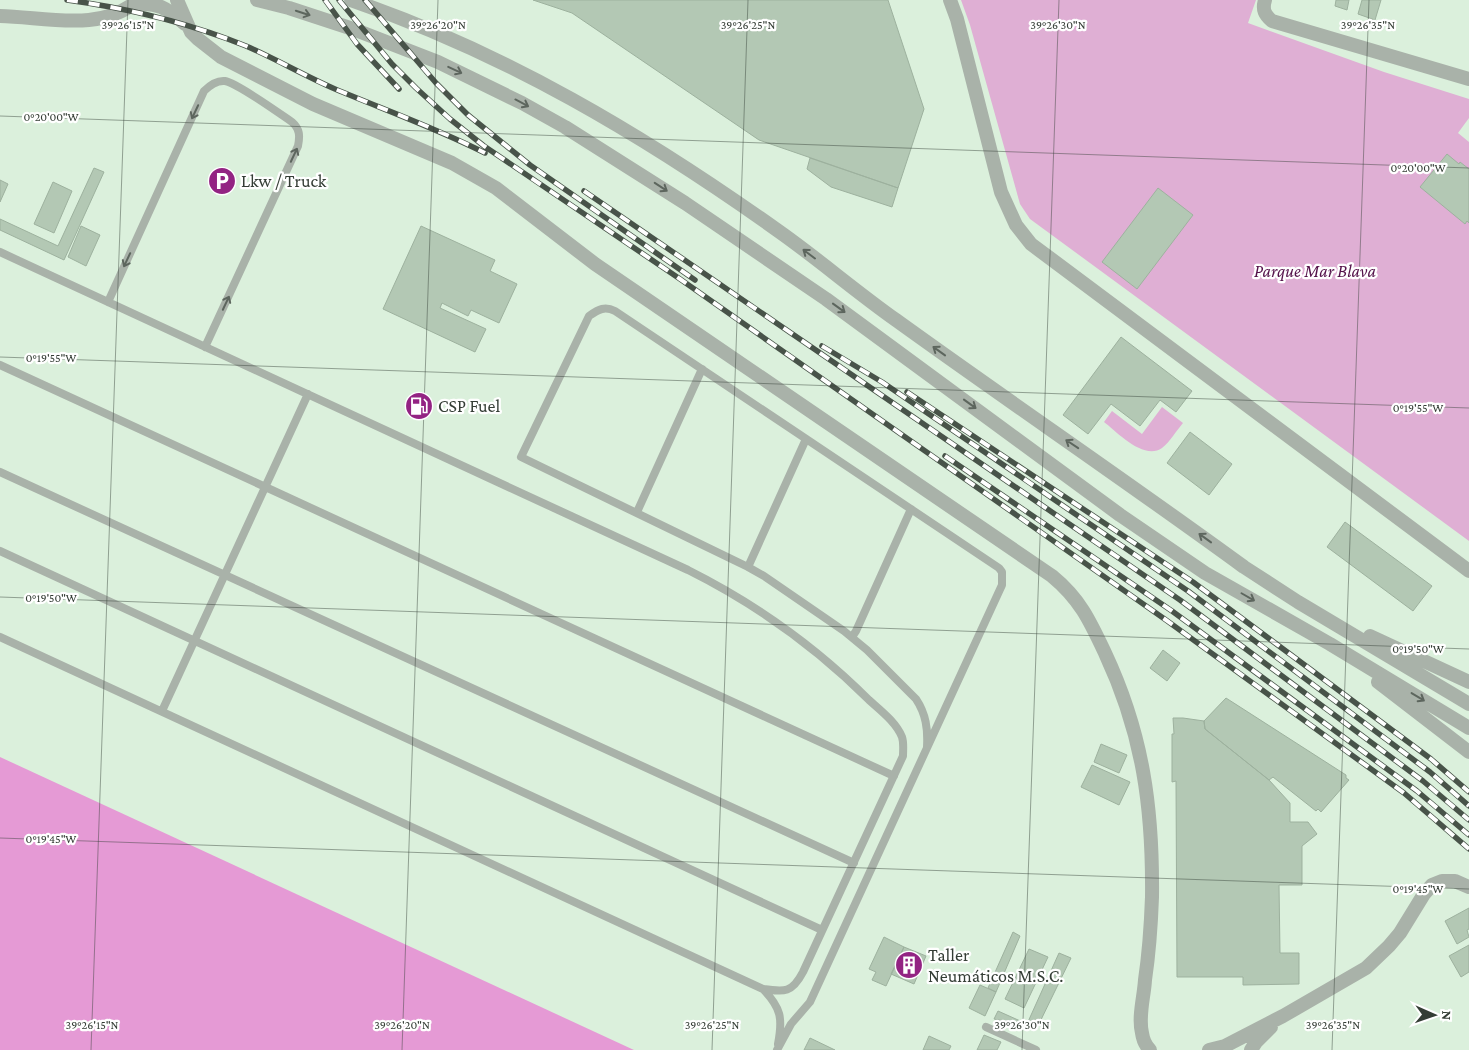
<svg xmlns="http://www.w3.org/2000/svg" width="1469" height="1050" font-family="'Crimson Pro',serif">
	<rect width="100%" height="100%" fill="#dbf0dc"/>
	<path fill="#dfafd4" d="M961,0H1256L1248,23L1384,72L1469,99V118L1458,133L1469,142V541L1030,219L1020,204L970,25Z
		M1162,407L1183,423C1176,431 1170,442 1162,448C1144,461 1117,432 1104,422L1112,411L1142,434Z"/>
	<path fill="#e59ad5" d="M0,757L634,1050H0Z"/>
	<path fill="#b3c8b4" stroke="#9db19e" d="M533,0H888L924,109L898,188L759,140L572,13Z
		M1336,0H1349L1347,10L1335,6Z
		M1362,0H1381L1375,20L1358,14Z
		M1447,154L1459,164L1460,162L1469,169V223L1467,221L1465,224L1420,187Z
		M810,158L898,188L892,207L831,187L807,169Z
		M94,168L104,172L64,260L0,230V219L58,246Z
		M0,180L8,184L0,202Z
		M53,182L72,191L54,233L34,224Z
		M1158,188L1193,215L1137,289L1102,262Z
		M81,226L100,235L86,266L68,257Z
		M421,226L495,260L490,271L517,284L499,323L471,310L468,316L442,303L440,308L486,329L475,352L383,309Z
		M1121,337L1192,391L1176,412L1160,400L1140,426L1111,404L1088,434L1063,415Z
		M1190,432L1232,464L1209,495L1167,463Z
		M1345,522L1432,586L1413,611L1327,547Z
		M1163,650L1180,663L1167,681L1150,668Z
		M1226,698L1346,775V778L1349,780L1321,812L1318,809L1316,811L1273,777L1269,780L1205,729L1204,721Z
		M1173,718H1183L1204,721L1205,729L1269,780L1290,803V822H1308L1317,834L1302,846V885H1279L1280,953H1299V984L1243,985V977H1177L1176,781L1172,782V734H1174Z
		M1101,744L1127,755L1119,773L1094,762Z
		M1092,765L1130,782L1119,805L1081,787Z
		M1469,908V929L1467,930L1469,937L1457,944L1445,921Z
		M1013,932L1020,936L996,992L988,988Z
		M884,937L904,947L886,986L872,980L876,972L869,969Z
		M1469,945V972L1461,977L1449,956Z
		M904,947L926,956L914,984L891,974Z
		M1029,949L1048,957L1024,1008L1005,999Z
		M1059,953L1071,958L1037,1028L994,1019L998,1011L1027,1024Z
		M980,985L996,992L985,1016L969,1008Z
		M984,1035L1001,1042L997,1050H977Z
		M929,1036L951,1046L949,1050H923Z
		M810,1038L835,1050H804Z"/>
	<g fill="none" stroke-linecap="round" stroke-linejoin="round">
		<path stroke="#a9b2a9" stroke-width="8" d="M0,252L688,570C756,604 815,646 869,700C880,710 896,722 902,737C904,743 903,749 903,756L803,972C792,993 785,992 763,989L0,637
			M108,302L204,91C209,86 216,80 225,81C237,83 279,113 292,122C300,129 300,136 298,146L205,347
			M0,365L894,776
			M0,472L854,863
			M637,512L702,369
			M0,551L822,930
			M748,567L806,439
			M852,637L856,631L911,509
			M162,711L308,394
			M763,989C781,1008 783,1018 778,1044
			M986,1027L1036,1050
			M777,1050L791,1024L810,1002L1002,585V572L999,568L615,311C605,306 599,309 589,316L521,457L748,567L764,576L844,631L867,650L916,699C926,714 928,729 927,747"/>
		<path stroke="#a9b2a9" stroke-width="14" d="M177,0L191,32L198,39L221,57L313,104L452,163L496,188L595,264L1052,576C1080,599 1090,621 1105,653C1143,734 1153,808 1152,897C1151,925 1149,953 1145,980C1144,997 1138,1017 1142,1033C1143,1040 1146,1046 1150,1050
			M257,0L289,8L353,29L438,62L522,103L565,127L685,203L826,299L1120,515L1205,573L1330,644L1469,728
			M351,0C504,52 645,136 777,230C817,258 855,291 896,320C1011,403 1129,483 1244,567L1298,602L1469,704
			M950,0L957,19L1001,192L1016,225L1031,244L1469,571
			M1265,0C1262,10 1265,15 1272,21L1469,79
			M132,5C157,1 167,8 185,24
			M0,16C46,17 101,33 138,0
			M1370,636L1469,682
			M1378,682L1469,752
			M1209,1050L1225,1046L1283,1016L1366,968L1389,946L1400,933L1424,894L1432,885L1442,881H1455L1469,887
			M1251,1050L1256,1042L1271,1027"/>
		<g stroke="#485349" stroke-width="5.5">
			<path id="rail" d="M67,0C127,8 189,23 246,46C276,59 305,76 335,89C385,110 436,128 485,153
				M325,0L357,44L399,89
				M339,0L392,64L416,88L450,119L484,146L680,279L1166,620L1404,793L1469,849
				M365,0L436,83L468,115L530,165L695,280
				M584,191L1180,600L1423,781L1469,820
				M822,346L882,382L1188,591L1430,772L1469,806
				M907,392L1193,582L1431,759L1469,792
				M945,456L1172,611L1417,791L1469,835"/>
		</g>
		<use href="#rail" stroke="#fff" stroke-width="4" stroke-dasharray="11" stroke-linecap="butt"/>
	</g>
	<defs><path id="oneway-shaft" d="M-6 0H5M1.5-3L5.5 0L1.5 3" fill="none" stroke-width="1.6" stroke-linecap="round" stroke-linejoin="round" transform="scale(1.25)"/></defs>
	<g stroke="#5d665e">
		<use href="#oneway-shaft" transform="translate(303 13) rotate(18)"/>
		<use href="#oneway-shaft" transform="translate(455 70) rotate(25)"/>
		<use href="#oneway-shaft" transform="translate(522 103) rotate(28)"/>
		<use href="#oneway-shaft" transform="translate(195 112) rotate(115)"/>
		<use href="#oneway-shaft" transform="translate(294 155) rotate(-65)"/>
		<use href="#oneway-shaft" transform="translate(661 187) rotate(33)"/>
		<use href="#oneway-shaft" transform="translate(809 254) rotate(-143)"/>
		<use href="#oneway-shaft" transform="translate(127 260) rotate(115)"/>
		<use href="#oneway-shaft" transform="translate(226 303) rotate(-65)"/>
		<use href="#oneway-shaft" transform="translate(839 308) rotate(36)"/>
		<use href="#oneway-shaft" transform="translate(939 351) rotate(-144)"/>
		<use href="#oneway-shaft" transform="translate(970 404) rotate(36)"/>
		<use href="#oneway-shaft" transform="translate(1072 444) rotate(-146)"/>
		<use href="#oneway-shaft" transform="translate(1205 538) rotate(-144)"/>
		<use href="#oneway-shaft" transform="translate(1248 597) rotate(30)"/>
		<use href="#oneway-shaft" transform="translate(1418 697) rotate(31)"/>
	</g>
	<path fill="none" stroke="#343d35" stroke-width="1" stroke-opacity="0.45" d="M0,116L1469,168M0,357L1469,408M0,597L1469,649M0,838L1469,889M91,1050L128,0M402,1050L438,0M712,1050L748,0M1022,1050L1059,0M1332,1050L1369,0"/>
	<defs>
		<g id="parking-disc" transform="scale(1.4375)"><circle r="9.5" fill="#932383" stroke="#fff"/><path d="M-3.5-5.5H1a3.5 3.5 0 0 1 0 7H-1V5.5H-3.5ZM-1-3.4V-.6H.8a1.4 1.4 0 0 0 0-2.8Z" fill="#fff"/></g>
		<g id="fuel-disc" transform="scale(1.4375)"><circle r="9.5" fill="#932383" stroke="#fff"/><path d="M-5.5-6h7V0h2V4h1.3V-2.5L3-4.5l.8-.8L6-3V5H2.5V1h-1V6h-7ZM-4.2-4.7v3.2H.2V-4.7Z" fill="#fff"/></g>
		<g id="building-disc" transform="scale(1.4375)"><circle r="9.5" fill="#932383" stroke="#fff"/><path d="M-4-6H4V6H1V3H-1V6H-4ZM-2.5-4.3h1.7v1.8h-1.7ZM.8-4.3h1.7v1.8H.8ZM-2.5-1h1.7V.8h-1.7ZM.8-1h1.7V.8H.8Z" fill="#fff"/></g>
	</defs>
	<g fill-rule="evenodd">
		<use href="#parking-disc" x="222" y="181"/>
		<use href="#fuel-disc" x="419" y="406"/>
		<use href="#building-disc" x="909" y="965"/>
	</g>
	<g text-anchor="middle" stroke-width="4.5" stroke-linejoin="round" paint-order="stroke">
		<g font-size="18" fill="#343d35" stroke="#fff" text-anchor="start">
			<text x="241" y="187">Lkw / Truck</text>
			<text x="438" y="412">CSP Fuel</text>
			<text x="928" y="961">Taller<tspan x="928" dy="21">Neumáticos M.S.C.</tspan></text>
		</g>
		<g font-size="18" font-style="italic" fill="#54124a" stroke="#fff">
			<text x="1315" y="277">Parque Mar Blava</text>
		</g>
	</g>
	<g font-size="12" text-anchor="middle" fill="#343d35" stroke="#fff" stroke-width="4.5" stroke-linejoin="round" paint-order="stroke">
		<text x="128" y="29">39°26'15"N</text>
		<text x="438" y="29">39°26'20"N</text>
		<text x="748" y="29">39°26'25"N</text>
		<text x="1058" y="29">39°26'30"N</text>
		<text x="1368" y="29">39°26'35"N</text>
		<text x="51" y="121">0°20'00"W</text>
		<text x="1418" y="172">0°20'00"W</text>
		<text x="51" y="362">0°19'55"W</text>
		<text x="1418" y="412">0°19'55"W</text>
		<text x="51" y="602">0°19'50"W</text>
		<text x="1418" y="653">0°19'50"W</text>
		<text x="51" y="843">0°19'45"W</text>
		<text x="1418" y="893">0°19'45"W</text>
		<text x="92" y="1029">39°26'15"N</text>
		<text x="402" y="1029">39°26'20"N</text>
		<text x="712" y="1029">39°26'25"N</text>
		<text x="1022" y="1029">39°26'30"N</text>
		<text x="1333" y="1029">39°26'35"N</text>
	</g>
	<g transform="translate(1434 1015) rotate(92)" stroke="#ffffff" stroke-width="4" paint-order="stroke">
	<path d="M0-4L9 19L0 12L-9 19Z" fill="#343d35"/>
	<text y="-8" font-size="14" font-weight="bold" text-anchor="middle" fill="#343d35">N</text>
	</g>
</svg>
